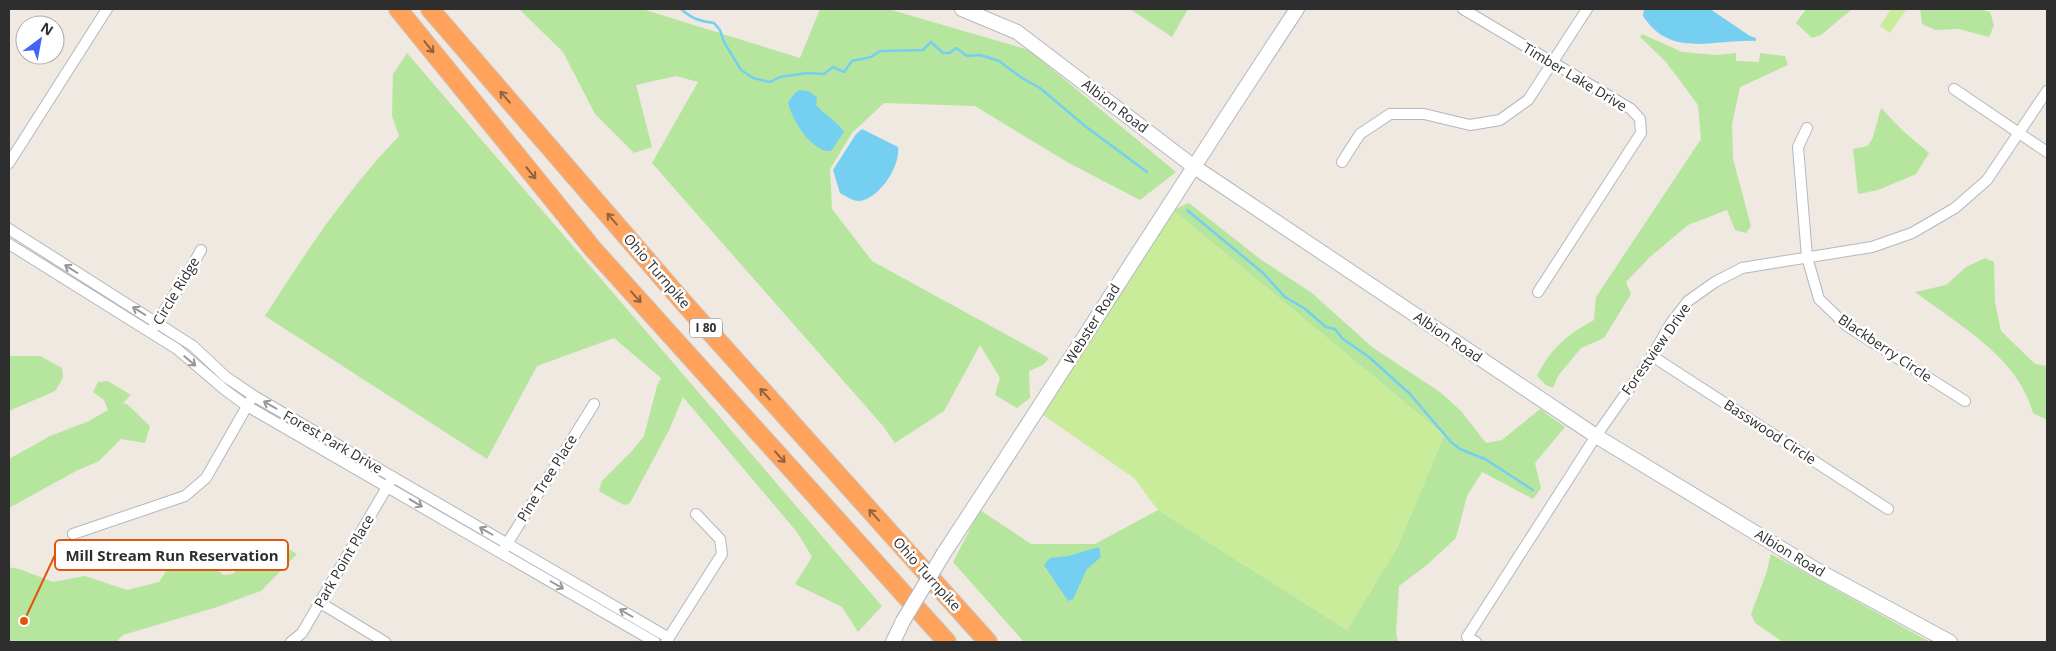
<svg xmlns="http://www.w3.org/2000/svg" width="2056" height="651" font-family="'Open Sans',sans-serif">
	<rect width="100%" height="100%" fill="#efe9e1"/>
	<path fill="#b6e59e" d="M519,9H642L800,58L820,9H888L1029,50L1176,172L1140,200L1067,162L975,106L884,103L852,133L830,169L832,209L872,261L1049,358L1043,365L1029,371L1030,398L1017,408L995,395L1000,378L980,345L944,411L895,443L883,426L652,163L698,82L676,76L636,85L652,147L634,153L595,114L563,52Z
		M1130,9H1188L1172,37Z
		M1806,9H1852L1821,35L1812,38L1796,23Z
		M1920,9H1979L1990,12L1994,25L1989,37L1959,29L1935,30L1922,24Z
		M1642,34L1682,52L1717,55L1736,53V61L1759,62L1760,53L1785,56L1788,65L1740,87L1732,124L1733,159L1751,226L1746,233L1735,230L1727,210L1688,225L1650,257L1626,282L1631,294L1604,338L1581,348L1558,376L1553,388L1546,385L1537,376C1550,349 1568,334 1594,320L1596,297L1701,139L1698,105L1666,62L1640,37Z
		M407,53L882,606L858,632L842,607L795,584L812,557L797,532L683,397L669,430L630,503L624,505L599,491L602,481L631,452L644,436L657,386L661,378L614,338L537,366L487,459L265,316C305,253 347,190 399,136L392,116L393,74Z
		M1881,108L1903,131L1929,153L1916,174L1878,190L1858,194L1853,149L1868,146L1873,137Z
		M1189,203L1260,259L1312,293L1372,347L1440,392L1461,411L1486,443L1502,440L1540,409L1565,427L1535,463L1541,488L1533,499L1482,472L1467,496L1456,538L1428,564L1399,586L1396,633L1398,642H1024L953,562L980,510L1031,544H1095L1158,510L1347,630L1398,546L1444,435L1173,210Z
		M1985,258L1994,262L1995,302L2001,331L2035,364L2047,366V420L2033,413C2018,357 1959,325 1915,292L1946,285L1966,267Z
		M9,356H40L62,368L63,378L55,391L9,411Z
		M108,381L131,395L123,403L127,404L150,426L145,443L121,439L99,461L76,471L9,508V459L50,436L89,421L108,410L104,400L93,392L98,382Z
		M283,546L297,554L261,591L217,607L123,635L116,642H9V567L22,570L53,582L85,576L127,590L159,582L174,559L207,558L223,575L233,574L249,555Z
		M1771,554L1930,642H1783L1755,623L1751,614L1766,574Z"/>
	<path fill="#c9ec9a" d="M1891,9L1906,10L1890,33L1880,26Z
		M1173,210L1444,435L1398,546L1347,630L1158,510L1134,478L1043,415Z"/>
	<path fill="#75cff0" d="M1644,9H1710L1750,36L1756,38V41C1714,39 1671,59 1643,16Z
		M799,90L808,91L817,97L816,105C825,115 837,121 844,132L831,151C812,153 791,119 788,102L795,93Z
		M862,129L898,147C901,165 879,200 859,201C852,201 846,196 840,193L833,170L856,134Z
		M1099,547L1101,557L1087,569L1073,599L1068,601L1044,565L1050,558L1068,556Z"/>
	<g fill="none" stroke-linecap="round" stroke-linejoin="round">
		<path stroke="#75cff0" stroke-width="2.5" d="M681,9C692,19 700,21 714,23L720,30L724,42L741,70L753,78L770,82L780,77L807,73L824,74L833,67L844,72L852,61L871,57L880,51L923,50L931,42L943,53H950L956,48L967,56L980,55L999,61L1022,78L1040,88L1085,126L1147,172
			M1187,210L1263,273L1285,297L1304,308L1326,327L1335,329L1343,339L1369,357L1410,394L1451,442L1460,449L1485,459L1533,490"/>
		<g stroke="#b4b7c1" stroke-width="12">
			<path id="street" d="M1463,9L1631,109L1640,119L1641,133L1538,292
				M1954,89L2047,152
				M1807,128L1798,147L1807,257L1819,299L1847,326L1965,401
				M1342,162L1360,134L1390,114H1424L1470,125L1500,120L1528,100L1587,9
				M9,163L107,9
				M9,229L193,346L226,377L254,396L669,638
				M9,244L177,349L225,390L247,406L655,642
				M153,328L187,275L201,250
				M1652,356L1888,509
				M73,534L185,496L206,478L250,401
				M505,547L594,404
				M319,602L385,642
				M291,642L302,633L390,482
				M666,642L722,554L720,539L696,514
				M1476,642L1467,637L1596,436L1652,356L1671,323L1688,301L1715,282L1742,268L1872,247L1912,233L1955,208L1987,180L2047,91"/>
		</g>
		<g stroke="#b4b7c1" stroke-width="16">
			<path id="secondary" d="M962,9L1017,32L1193,166L1596,436L1815,569L1950,642
				M944,553C1063,372 1178,189 1297,9
				M893,642L903,621"/>
		</g>
		<g stroke="#c9c9c9" stroke-width="20">
			<path id="highway" d="M398,9L593,249L947,642
				M430,9L684,303L988,642"/>
		</g>
		<use href="#street" stroke="#fff" stroke-width="10"/>
		<use href="#secondary" stroke="#fff" stroke-width="14"/>
		<use href="#highway" stroke="#ffa35c" stroke-width="18"/>
		<g stroke="#b4b7c1" stroke-width="16" stroke-linecap="butt">
			<path id="secondary-bridge" d="M903,621L944,553"/>
		</g>
		<use href="#secondary-bridge" stroke="#fff" stroke-width="14"/>
	</g>
	<defs><path id="oneway-shaft" d="M-6 0H5M1.5-3L5.5 0L1.5 3" fill="none" stroke-width="1.6" stroke-linecap="round" stroke-linejoin="round" transform="scale(1.25)"/></defs>
	<g stroke="#8c6343">
		<use href="#oneway-shaft" transform="translate(429 47) rotate(51)"/>
		<use href="#oneway-shaft" transform="translate(505 97) rotate(-131)"/>
		<use href="#oneway-shaft" transform="translate(531 173) rotate(51)"/>
		<use href="#oneway-shaft" transform="translate(612 219) rotate(-131)"/>
		<use href="#oneway-shaft" transform="translate(636 297) rotate(48)"/>
		<use href="#oneway-shaft" transform="translate(765 394) rotate(-132)"/>
		<use href="#oneway-shaft" transform="translate(780 457) rotate(48)"/>
		<use href="#oneway-shaft" transform="translate(874 515) rotate(-132)"/>
	</g>
	<g stroke="#969696">
		<use href="#oneway-shaft" transform="translate(71 269) rotate(-148)"/>
		<use href="#oneway-shaft" transform="translate(139 311) rotate(-148)"/>
		<use href="#oneway-shaft" transform="translate(190 361) rotate(40)"/>
		<use href="#oneway-shaft" transform="translate(270 405) rotate(-150)"/>
		<use href="#oneway-shaft" transform="translate(416 503) rotate(31)"/>
		<use href="#oneway-shaft" transform="translate(486 531) rotate(-150)"/>
		<use href="#oneway-shaft" transform="translate(557 585) rotate(30)"/>
		<use href="#oneway-shaft" transform="translate(626 613) rotate(-150)"/>
	</g>
	<g text-anchor="middle" stroke-width="5" stroke-linejoin="round" paint-order="stroke">
		<rect fill="#fff" stroke="#6d6d6d" stroke-width="1" x="690" y="318.5" width="32" height="19" rx="4"/>
		<g font-size="12" font-weight="bold" fill="#2e2e2e">
			<text x="706" y="332">I 80</text>
		</g>
		<g font-size="14" fill="#2e2e2e" stroke="#fff">
			<text transform="translate(1575 77) rotate(31)" y="5">Timber Lake Drive</text>
			<text transform="translate(1115 106) rotate(37)" y="5">Albion Road</text>
			<text transform="translate(657 271) rotate(49)" y="5">Ohio Turnpike</text>
			<text transform="translate(176 291) rotate(-59)" y="5">Circle Ridge</text>
			<text transform="translate(1092 324) rotate(-58)" y="5">Webster Road</text>
			<text transform="translate(1448 337) rotate(34)" y="5">Albion Road</text>
			<text transform="translate(1885 348) rotate(34)" y="5">Blackberry Circle</text>
			<text transform="translate(1656 349) rotate(-55)" y="5">Forestview Drive</text>
			<text transform="translate(1770 432) rotate(33)" y="5">Basswood Circle</text>
			<text transform="translate(333 442) rotate(30)" y="5">Forest Park Drive</text>
			<text transform="translate(547 478) rotate(-58)" y="5">Pine Tree Place</text>
			<text transform="translate(1790 553) rotate(31)" y="5">Albion Road</text>
			<text transform="translate(344 561) rotate(-60)" y="5">Park Point Place</text>
			<text transform="translate(927 574) rotate(48)" y="5">Ohio Turnpike</text>
		</g>
	</g>
	<path fill="none" stroke="#df570e" stroke-width="2" d="M24 621L55 555"/>
	<circle fill="#df570e" stroke="#fff" stroke-width="2" cx="24" cy="621" r="5"/>
	<rect fill="#fff" stroke="#df570e" stroke-width="2" x="55" y="540" width="233" height="30" rx="5"/>
	<g font-size="15" text-anchor="middle" font-weight="bold" fill="#2e2e2e">
		<text x="172" y="561">Mill Stream Run Reservation</text>
	</g>
	<rect width="2056" height="651" fill="none" stroke="#2e2e2e" stroke-width="20"/>
	<g transform="translate(40 40) rotate(32)"><circle r="24" fill="#ffffff" stroke="#ababab"/>
	<path d="M0-4L9 19L0 12L-9 19Z" fill="#4264fb"/>
	<text y="-8" font-size="14" font-weight="bold" text-anchor="middle" fill="#2e2e2e">N</text>
	</g>
</svg>
